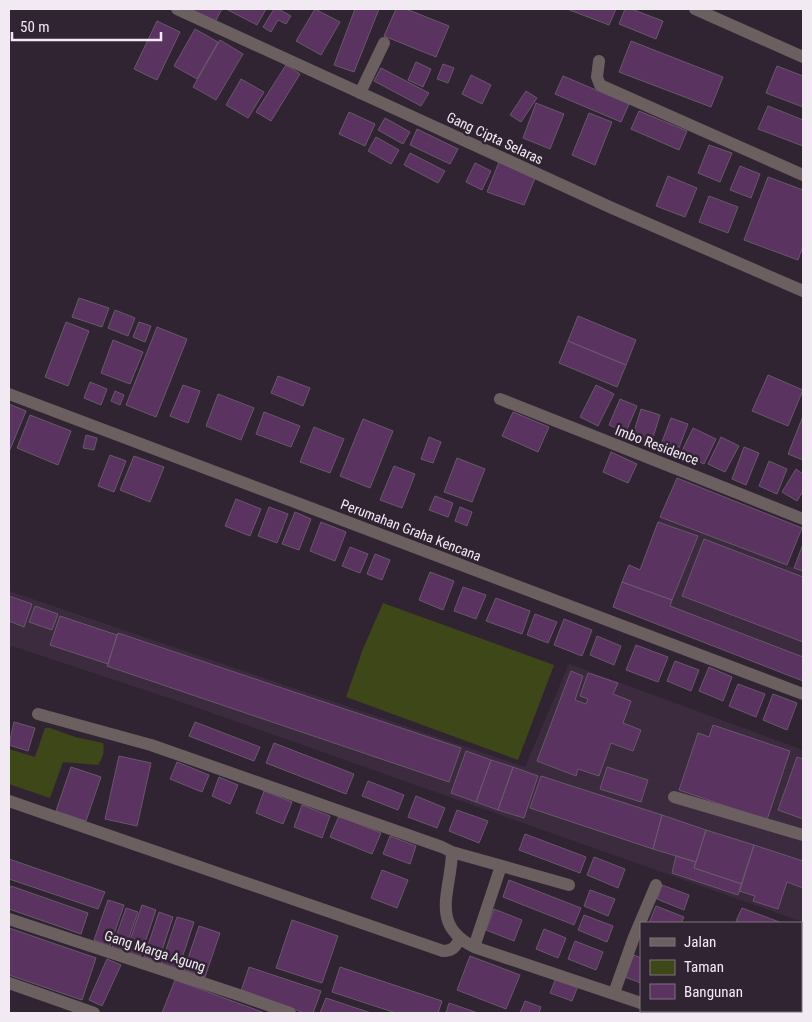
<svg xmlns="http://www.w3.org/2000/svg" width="812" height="1022" font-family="'Roboto Condensed',sans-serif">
	<rect width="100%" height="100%" fill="#302432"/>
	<path fill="#3c2b3f" d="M660,517L803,571V681L613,607L629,565L641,569Z
		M9,591L525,767L569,664L803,750V922L181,702L9,645Z"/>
	<path fill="#3e4718" d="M383,603L554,665L518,760L346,697L363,649Z
		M45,728H50L75,737L103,743C105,751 103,758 98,765L63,762L50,798L9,784V749L35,757Z"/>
	<path fill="#5a3361" stroke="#675969" d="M189,9H222L215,22Z
		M226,9H266L257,25Z
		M274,9H278L291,16L286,24L278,20L271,32L263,27Z
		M315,9L340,22L321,55L296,41Z
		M355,9H379L354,72L334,65Z
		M396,9H406L449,26L436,57L384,36Z
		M567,9H616L609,25Z
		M625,9H631L663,21L656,39L619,24Z
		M157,21L180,32L157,80L134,69Z
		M195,29L218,42L197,79L174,66Z
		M220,40L243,54L216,100L193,87Z
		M631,41L723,77L711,107L619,72Z
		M416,62L431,69L423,87L408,80Z
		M443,64L454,68L448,83L437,79Z
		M286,65L300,74L271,121L256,112Z
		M777,66L803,76V107L766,93Z
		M381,68L429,93L421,106L374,81Z
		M471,75L491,85L482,104L462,94Z
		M563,76L629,104L621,122L555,94Z
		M241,79L264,92L248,118L226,105Z
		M526,91L537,98L521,122L510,115Z
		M536,103L564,114L550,149L523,138Z
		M768,106L803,120V146L758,129Z
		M639,111L687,131L679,150L631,129Z
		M349,112L375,124L365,146L339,134Z
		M589,113L612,122L595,165L572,155Z
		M385,118L410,132L403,144L378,130Z
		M417,129L458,149L450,164L410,145Z
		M376,137L399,150L391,164L368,151Z
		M709,145L732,153L720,182L698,173Z
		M410,153L445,171L438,183L404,165Z
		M499,162L536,176L524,205L487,192Z
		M475,163L491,171L482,190L466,182Z
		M740,166L760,174L751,198L730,190Z
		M668,176L697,188L685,217L656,206Z
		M768,177L803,190V246L798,260L744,240Z
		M709,196L738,207L728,233L699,222Z
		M79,298L109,308L102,327L72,317Z
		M115,310L135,318L128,336L108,328Z
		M578,316L636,340L626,365L568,341Z
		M66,322L89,331L68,386L45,377Z
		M139,322L151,326L145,342L133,337Z
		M157,327L187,339L156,417L126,405Z
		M113,340L143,352L130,384L101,373Z
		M568,341L626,365L617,387L559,363Z
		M768,375L803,390L788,426L752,411Z
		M278,376L310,388L303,406L271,393Z
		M90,382L107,389L101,405L84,398Z
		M183,385L200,391L188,423L170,416Z
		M596,385L614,394L598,426L580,417Z
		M115,391L124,395L120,405L111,401Z
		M218,394L254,408L241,440L206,426Z
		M620,399L637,406L626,432L609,425Z
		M9,404L26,411L9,452Z
		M641,409L660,415L651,444L632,438Z
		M264,412L300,426L291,447L256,434Z
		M513,412L549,427L538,452L502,436Z
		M30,415L71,431L58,465L17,448Z
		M803,416V460L788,454Z
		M671,418L688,424L677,453L660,447Z
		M363,419L393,431L370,488L340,476Z
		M314,427L344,439L330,473L300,462Z
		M693,428L716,439L704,464L681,453Z
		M86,435L97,438L94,450L83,448Z
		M429,437L441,442L433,463L421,459Z
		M721,437L739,446L725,472L708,464Z
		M744,447L759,453L746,485L732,479Z
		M611,452L637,464L628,483L603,472Z
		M110,455L126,461L114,492L98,486Z
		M134,456L164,467L150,502L120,490Z
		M457,458L485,469L472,502L444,492Z
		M769,461L787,469L777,494L759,486Z
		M394,466L415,474L402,508L380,500Z
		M796,469L803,474V491L797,501L782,492Z
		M677,478L802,528L787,565L660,517Z
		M435,496L453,503L448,517L429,510Z
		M236,499L261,509L250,536L225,526Z
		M269,507L288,514L277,543L258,536Z
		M460,507L472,512L467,526L455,521Z
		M295,512L311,519L299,550L282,544Z
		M321,522L346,532L335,561L310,551Z
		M658,522L698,536L672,600L622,582L629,565L640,570Z
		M704,539L803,577V642L682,596Z
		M803,544V571L794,568Z
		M350,547L368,554L360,573L342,566Z
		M375,554L390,560L382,580L367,574Z
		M430,572L454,581L443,610L419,600Z
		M622,582L672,600L670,606L803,657V681L613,607Z
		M463,587L486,595L476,619L454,611Z
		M9,596L32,604L24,627L9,621Z
		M496,598L530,611L522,634L486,621Z
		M35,606L58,614L52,630L29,622Z
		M535,614L557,622L548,643L527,635Z
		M60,616L117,635L108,664L50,645Z
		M564,619L592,630L582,656L554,645Z
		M118,633L461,748L449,782L107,666Z
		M597,636L621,646L614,665L590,655Z
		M636,645L668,657L658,682L626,670Z
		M675,661L699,670L691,691L667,681Z
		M709,667L732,677L723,701L699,691Z
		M571,671L583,676L575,700L586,704L588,699L580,696L588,673L618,683L613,694L631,701L623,723L641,730L633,751L611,743L599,776L578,769L576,776L537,761Z
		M738,684L765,694L756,717L729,706Z
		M773,694L797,703L787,730L763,720Z
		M14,722L35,728L28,751L9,745Z
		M195,722L260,747L254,761L189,736Z
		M713,725L790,751L767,820L679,790L698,733L709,737Z
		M274,743L354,774L346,794L266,763Z
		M466,751L491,760L476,802L451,793Z
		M119,756L151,763L137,826L105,819Z
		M797,757L803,759V819L778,810Z
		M491,760L513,767L498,810L476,802Z
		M177,762L209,775L202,792L170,779Z
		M71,767L101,777L86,821L56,811Z
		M513,767L538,776L524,818L498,810Z
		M607,767L648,780L641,802L600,789Z
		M541,776L662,815L653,849L530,808Z
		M219,777L238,785L230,804L212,796Z
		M368,781L404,795L398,810L362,796Z
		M264,791L292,802L283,824L256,813Z
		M416,796L445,808L437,828L408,817Z
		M302,805L330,816L322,838L294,827Z
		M457,810L488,821L479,843L449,831Z
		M662,815L706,830L696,862L653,849Z
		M339,816L381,833L372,854L330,837Z
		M706,830L754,845L742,884L694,868Z
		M525,834L586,857L580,873L519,850Z
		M390,836L416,846L410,864L383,854Z
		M754,845L803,861V888L787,882L778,909L753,901L755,896L739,891Z
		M676,856L696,862L694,868L742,884L738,895L672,873Z
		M594,857L625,869L618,888L587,875Z
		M9,859L105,892L98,909L9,879Z
		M382,870L408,880L397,908L371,898Z
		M509,880L581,908L574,925L503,897Z
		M662,885L689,895L684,910L657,899Z
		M11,886L88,913L81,934L9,909V891Z
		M590,890L615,899L608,916L584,906Z
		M108,900L124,905L110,946L94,940Z
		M142,905L156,910L140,957L126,952Z
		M656,906L684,917L681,923H649Z
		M126,908L138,912L124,952L112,948Z
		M742,908L782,923H741L736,921Z
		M494,909L522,920L514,941L486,930Z
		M159,912L173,917L158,962L144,957Z
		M584,915L613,926L607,942L578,930Z
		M177,917L194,922L178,970L161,964Z
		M292,920L338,936L322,983L276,968Z
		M199,926L220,933L205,977L184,970Z
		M9,928L96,958L82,1000L9,975Z
		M544,929L566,938L558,958L536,949Z
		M801,931L803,932V947L801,946Z
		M575,941L603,952L596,970L568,959Z
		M634,955L641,958V983L625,977Z
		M470,956L520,975L506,1009L457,990Z
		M107,959L121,965L102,1006L89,1000Z
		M249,967L321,991L313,1013H305L241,991Z
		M340,967L442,1001L438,1013H396L332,992Z
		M801,968L803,969V1013H770L771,1011H801Z
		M556,978L578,986L572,1001L550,993Z
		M175,980L265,1013H162Z
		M326,998L371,1013H320Z
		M525,1001L541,1007L539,1013H520Z
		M449,1003L478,1013H446Z
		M695,1011H726L725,1013H694Z"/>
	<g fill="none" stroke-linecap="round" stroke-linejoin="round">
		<path stroke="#6b605f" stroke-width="12" d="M177,9L612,208L803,291
			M695,9L803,57
			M599,61L597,77L600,85L803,175
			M360,93L384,43
			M9,394L803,694
			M500,399L803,519
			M38,714L151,745L442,847L452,852C451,892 429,924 474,947L641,1003
			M674,797L803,835
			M9,801L443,951C453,951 455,947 460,939
			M452,852L569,885
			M9,919L242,996L290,1013
			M474,947L501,866
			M9,983L94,1013
			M614,993L634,937L656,885
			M663,1011L670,1013"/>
	</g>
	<g text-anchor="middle" stroke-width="5" stroke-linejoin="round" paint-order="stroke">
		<g font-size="14" fill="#f2eaf3" stroke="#302432">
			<text transform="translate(495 138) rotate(25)" y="5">Gang Cipta Selaras</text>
			<text transform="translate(657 445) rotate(21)" y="5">Imbo Residence</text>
			<text transform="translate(411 530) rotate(21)" y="5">Perumahan Graha Kencana</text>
			<text transform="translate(155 951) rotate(18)" y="5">Gang Marga Agung</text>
		</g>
	</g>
	<rect width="812" height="1022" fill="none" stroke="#f2eaf3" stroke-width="20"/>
	<rect x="640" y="922" width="162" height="90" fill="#302432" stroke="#7e737f"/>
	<rect x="650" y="938" width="25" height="8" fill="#6b605f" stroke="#7e737f"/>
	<text x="684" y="947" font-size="15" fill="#f2eaf3">Jalan</text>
	<rect x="650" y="960" width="25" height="15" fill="#3e4718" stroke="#7e737f"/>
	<text x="684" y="972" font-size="15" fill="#f2eaf3">Taman</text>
	<rect x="650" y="984" width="25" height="15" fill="#5a3361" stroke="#7e737f"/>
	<text x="684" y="997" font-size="15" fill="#f2eaf3">Bangunan</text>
	<path d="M12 32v8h149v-8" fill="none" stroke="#f2eaf3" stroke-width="2.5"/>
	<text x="20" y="32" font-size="15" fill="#f2eaf3" stroke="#302432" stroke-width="4" paint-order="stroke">50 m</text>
</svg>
